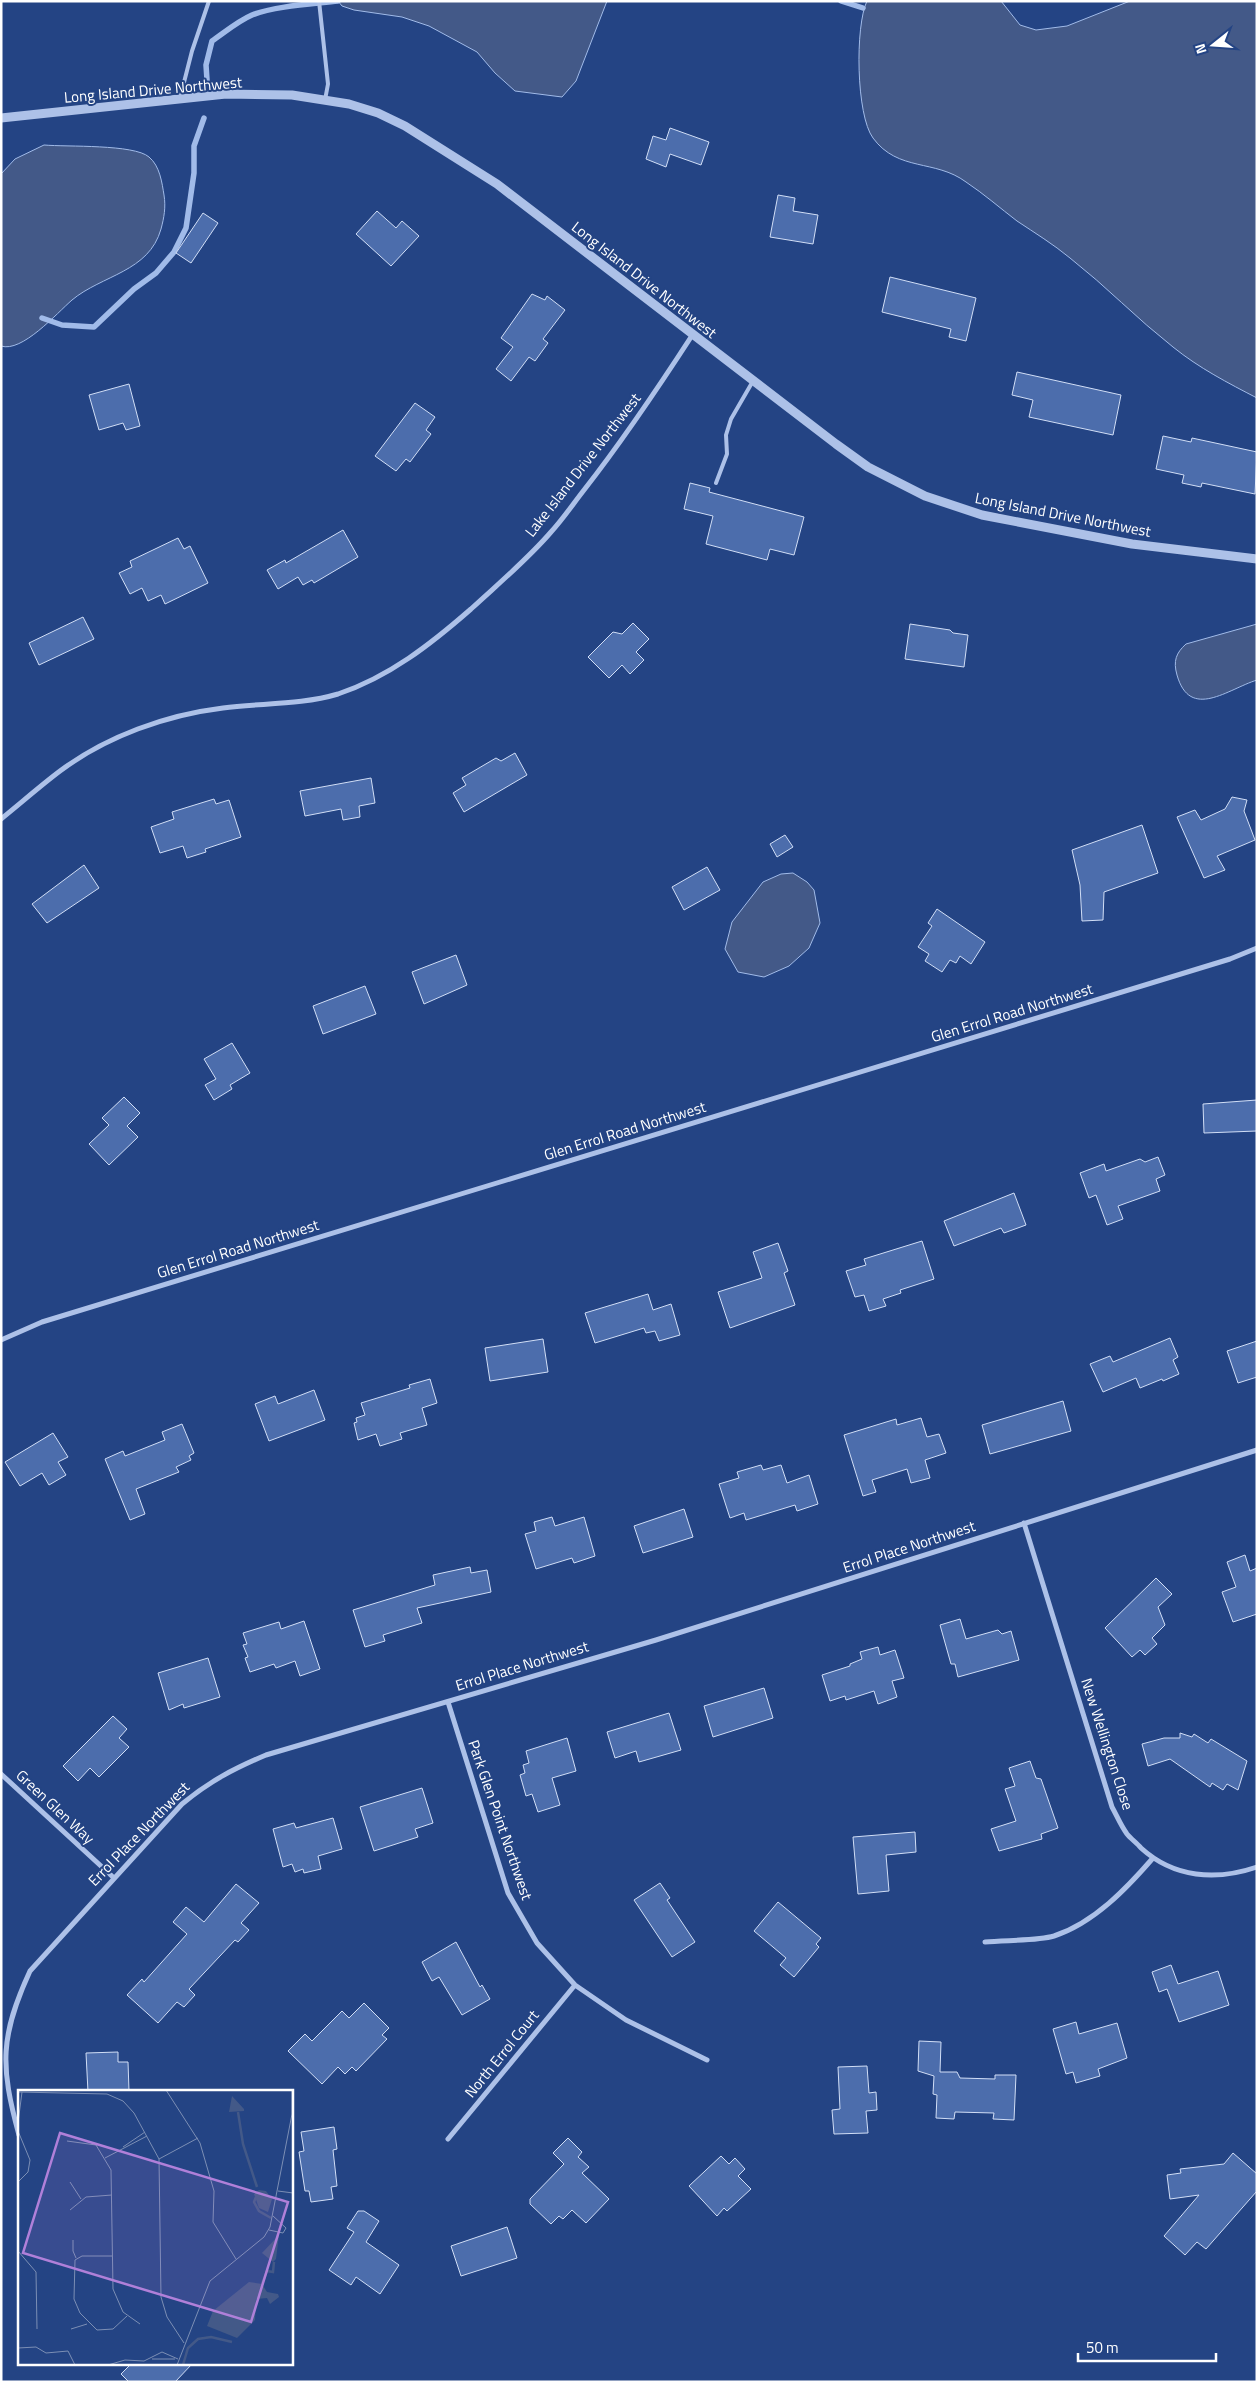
<svg xmlns="http://www.w3.org/2000/svg" width="1258" height="2383" font-family="'Titillium Web',sans-serif">
	<rect width="100%" height="100%" fill="#244484"/>
	<path fill="#435988" stroke="#a1bbe9" d="M338,1H607L576,81L562,97L515,91L495,73L477,52L429,26L402,17L354,10L342,6Z
		M867,1H1001L1020,25L1036,30L1067,26L1130,1H1257V398C1228,383 1199,368 1173,347C1137,319 1106,286 1070,258C1053,244 1035,233 1017,221C1000,208 984,194 966,182C935,159 898,172 873,138C856,115 855,26 867,1Z
		M44,145C67,147 134,144 149,157C160,166 162,183 164,195C166,207 164,218 161,229C149,272 102,275 72,300C57,313 22,353 1,346V174L15,159Z
		M1257,624V680C1228,689 1190,721 1177,675C1173,661 1176,653 1186,644Z
		M793,873L807,882L814,890L820,923L809,948L789,966L764,977L738,972L725,949L732,922L763,882L781,874Z"/>
	<g fill="none" stroke-linecap="round" stroke-linejoin="round">
		<path stroke="#a1bbe9" stroke-width="5.5" d="M841,1L863,8
			M207,80L206,65L212,41C225,32 238,21 252,15C275,6 313,4 338,1
			M42,318L62,325L94,327L134,289L156,273L174,252L186,228L194,173V146L204,118"/>
	</g>
	<path fill="#4c6dac" stroke="#d1def6" d="M670,128L709,142L701,165L670,154L666,167L646,159L653,136L666,140Z
		M778,195L795,198L793,211L818,215L813,244L770,237Z
		M377,211L396,228L402,221L419,236L391,266L356,234Z
		M203,213L218,223L191,263L176,253Z
		M890,277L976,298L966,341L949,337L951,329L882,312Z
		M532,294L545,300L547,296L565,310L543,339L548,343L535,361L529,357L511,381L496,369L513,347L501,338Z
		M1017,372L1121,395L1113,435L1029,417L1033,400L1012,395Z
		M129,384L140,426L126,430L123,423L99,430L89,395Z
		M415,403L435,417L426,430L431,434L410,462L406,459L396,471L375,456Z
		M1163,436L1191,442L1192,438L1257,452L1255,494L1202,483L1201,487L1182,483L1184,475L1156,469Z
		M690,483L710,488L709,492L804,517L794,555L770,549L767,560L706,544L713,516L684,509Z
		M343,530L358,557L314,583L312,580L303,585L298,577L278,589L267,570L285,560L286,563Z
		M178,538L184,549L190,546L208,583L165,604L161,595L148,601L142,588L130,594L119,573L132,567L130,561Z
		M83,617L94,639L39,665L29,643Z
		M633,623L649,639L636,652L644,660L630,674L622,665L609,678L588,657L613,632L622,634Z
		M910,624L950,630L953,633L968,635L964,667L905,659Z
		M515,753L527,775L464,812L453,793L466,785L462,778L496,758L501,761Z
		M371,778L375,803L359,806L360,817L343,820L341,809L305,816L300,791Z
		M1232,797L1247,800L1244,811L1255,840L1217,856L1225,870L1204,878L1177,817L1195,810L1201,820L1225,809Z
		M214,799L216,804L229,800L241,837L205,849L206,852L187,858L183,846L160,853L151,827L174,819L172,812Z
		M1142,825L1158,873L1104,892L1103,920L1082,921L1080,885L1072,850Z
		M785,835L793,847L777,857L770,844Z
		M84,865L99,888L47,923L32,904Z
		M707,867L720,890L684,910L672,887Z
		M937,909L985,942L971,964L960,956L956,963L950,960L942,972L925,961L929,954L918,947L932,926L928,923Z
		M456,955L467,985L424,1004L412,972Z
		M365,986L376,1014L323,1034L313,1006Z
		M232,1043L250,1073L230,1085L232,1089L214,1100L205,1085L216,1079L204,1059Z
		M124,1097L140,1113L127,1126L138,1137L109,1165L89,1144L109,1125L102,1118Z
		M1257,1100V1131L1204,1133L1203,1104Z
		M1158,1157L1165,1175L1156,1179L1160,1191L1118,1206L1123,1219L1107,1225L1096,1195L1089,1198L1080,1173L1104,1164L1106,1171L1140,1159L1145,1162Z
		M1014,1193L1026,1225L1004,1233L1001,1228L954,1246L944,1221Z
		M922,1241L934,1279L900,1290L901,1293L883,1299L886,1306L869,1311L864,1295L855,1297L846,1271L866,1265L864,1259Z
		M778,1243L788,1271L784,1273L795,1305L730,1328L718,1292L762,1278L753,1252Z
		M648,1294L653,1310L671,1304L680,1335L659,1341L655,1331L646,1333L644,1328L595,1343L585,1313Z
		M1170,1338L1178,1357L1173,1360L1179,1374L1163,1381L1162,1379L1140,1388L1136,1378L1103,1392L1090,1364L1110,1356L1113,1362Z
		M543,1339L548,1372L490,1381L485,1348Z
		M1257,1341V1377L1238,1383L1227,1351Z
		M430,1379L437,1403L422,1408L427,1425L400,1433L402,1439L380,1446L376,1434L358,1440L354,1423L357,1422L356,1418L365,1415L361,1403L410,1388L409,1385Z
		M314,1390L325,1420L269,1441L255,1404L275,1396L278,1404Z
		M1063,1401L1071,1431L990,1454L982,1425Z
		M921,1418L927,1437L939,1434L946,1453L925,1460L930,1478L911,1483L907,1469L872,1480L876,1492L863,1496L844,1435L896,1419L897,1425Z
		M182,1424L194,1453L189,1456L191,1460L176,1467L179,1472L136,1489L145,1514L130,1520L105,1459L123,1451L125,1456L165,1440L162,1432Z
		M53,1433L68,1457L58,1462L66,1475L49,1485L42,1473L20,1486L5,1462Z
		M761,1465L763,1470L781,1465L787,1483L809,1475L818,1504L797,1511L795,1505L746,1520L744,1513L730,1518L719,1484L739,1478L737,1472Z
		M684,1509L693,1537L643,1553L634,1526Z
		M552,1517L555,1526L584,1517L595,1556L574,1563L572,1558L536,1569L525,1534L536,1531L534,1522Z
		M1245,1555L1250,1571L1257,1568V1614L1233,1622L1222,1592L1236,1587L1227,1562Z
		M470,1567L471,1573L487,1570L491,1592L417,1608L422,1623L383,1635L385,1641L365,1647L353,1610L435,1585L433,1575Z
		M1156,1578L1172,1594L1158,1607L1165,1625L1152,1638L1157,1644L1145,1655L1140,1650L1132,1657L1105,1628Z
		M960,1619L966,1639L998,1630L1002,1634L1011,1631L1019,1660L958,1677L955,1664H951L940,1625Z
		M304,1621L320,1669L300,1676L295,1661L276,1668L274,1664L250,1672L245,1658L248,1657L243,1645L247,1644L243,1633L279,1622L281,1629Z
		M878,1647L880,1655L895,1650L904,1678L892,1681L897,1697L878,1704L874,1691L846,1700L845,1696L830,1701L822,1675L850,1666V1664L862,1659L860,1652Z
		M208,1658L220,1697L184,1708L183,1704L169,1710L158,1673Z
		M764,1688L773,1718L713,1737L704,1706Z
		M669,1713L681,1750L639,1762L636,1751L615,1758L607,1732Z
		M113,1716L127,1729L119,1738L129,1747L99,1777L90,1768L78,1781L63,1766Z
		M1180,1733L1192,1737L1194,1734L1208,1743L1211,1739L1247,1761L1238,1790L1227,1784L1223,1790L1212,1783L1210,1787L1170,1759L1148,1766L1142,1744L1164,1738H1180Z
		M567,1738L576,1771L552,1778L560,1805L538,1812L532,1794L526,1796L520,1775L525,1773L523,1765L529,1763L526,1751Z
		M1030,1761L1036,1778L1041,1779L1058,1828L1041,1834L1042,1839L999,1851L991,1829L1016,1821L1005,1789L1015,1786L1009,1768Z
		M422,1788L433,1823L415,1829L418,1837L374,1851L360,1807Z
		M333,1818L342,1849L318,1856L321,1869L304,1873L303,1869L295,1872L292,1864L283,1867L273,1829L294,1823L296,1828Z
		M915,1832L916,1852L886,1855L889,1891L858,1894L853,1837Z
		M660,1883L670,1898L667,1900L695,1942L672,1957L634,1900Z
		M236,1884L259,1903L241,1923L249,1930L238,1942L235,1940L189,1989L195,1995L184,2007L177,2002L158,2023L127,1995L142,1979L144,1982L187,1934L173,1922L186,1907L204,1922Z
		M778,1902L821,1938L816,1944L819,1947L794,1977L780,1965L786,1958L754,1931Z
		M456,1942L480,1987L482,1985L490,1999L462,2015L439,1977L432,1981L422,1962Z
		M1171,1965L1178,1984L1218,1971L1229,2005L1179,2022L1167,1989L1159,1992L1152,1972Z
		M364,2003L389,2028L382,2035L387,2039L356,2071L352,2067L345,2074L338,2067L322,2084L288,2051L305,2034L312,2041L342,2011L349,2018Z
		M1076,2022L1079,2034L1117,2023L1127,2058L1098,2069L1100,2076L1076,2083L1073,2072L1066,2074L1053,2029Z
		M919,2041L941,2042L940,2072H957L960,2078L995,2079V2075H1016L1014,2120L993,2119L994,2113L955,2112L954,2119L936,2118L937,2095L933,2094L934,2076L918,2071Z
		M118,2052V2062H128L129,2091L88,2092L86,2053Z
		M867,2066L869,2093L876,2092L877,2110L866,2111L868,2133L834,2134L832,2110L840,2109L838,2067Z
		M334,2127L337,2149L333,2150L337,2186L331,2187L333,2199L311,2202L309,2191H305L299,2152L304,2151L301,2132Z
		M568,2138L582,2152L578,2157L589,2167L582,2173L609,2199L586,2223L572,2210L563,2219L559,2216L551,2224L530,2204V2199L564,2164L553,2153Z
		M1233,2153L1257,2174V2191L1206,2249L1197,2242L1185,2255L1164,2236L1199,2195L1170,2199L1167,2175L1181,2173L1180,2169L1224,2164Z
		M721,2156L729,2164L735,2158L745,2169L738,2176L751,2189L727,2211L724,2208L717,2216L689,2186Z
		M358,2211H364L379,2221L366,2242L399,2265L380,2294L356,2277L351,2285L329,2270L354,2232L347,2228Z
		M507,2227L517,2258L461,2276L451,2246Z
		M131,2364H192L175,2382H129L121,2374Z"/>
	<g fill="none" stroke-linecap="round" stroke-linejoin="round">
		<path stroke="#adc1e8" stroke-width="4" d="M319,1L328,84L325,100
			M180,98L192,51L209,1
			M716,483L727,454L726,435L731,419L753,381"/>
		<path stroke="#adc1e8" stroke-width="5" d="M1,819C21,803 40,786 60,771C107,736 166,715 223,708C261,703 301,705 338,694C389,677 431,644 471,609C498,584 527,560 551,532C563,519 573,504 584,490C624,439 658,388 693,334
			M1,1340L42,1322L1230,959L1257,948
			M1024,1523L1112,1807C1117,1816 1121,1826 1127,1834C1131,1839 1137,1843 1141,1848C1174,1878 1216,1881 1257,1867
			M448,1702L508,1893L537,1943L575,1985L626,2020L707,2060
			M1,1774L114,1878
			M985,1942C1005,1940 1037,1941 1054,1936C1094,1923 1127,1888 1153,1858
			M19,2135C0,2066 0,2036 30,1971L182,1804C210,1781 233,1769 266,1755L656,1640L1257,1450
			M448,2139L575,1985"/>
		<path stroke="#adc1e8" stroke-width="9" d="M1,118L226,94L292,95L349,104L378,113L405,126L497,184L836,444L868,467L925,496L982,515L1132,544L1257,559"/>
	</g>
	<g text-anchor="middle" stroke-width="4" stroke-linejoin="round" paint-order="stroke">
		<g font-size="15" fill="#fff" stroke="#244484">
			<text transform="translate(153 90) rotate(-5)" y="5">Long Island Drive Northwest</text>
			<text transform="translate(644 280) rotate(38)" y="5">Long Island Drive Northwest</text>
			<text transform="translate(583 465) rotate(-52)" y="5">Lake Island Drive Northwest</text>
			<text transform="translate(1063 515) rotate(11)" y="5">Long Island Drive Northwest</text>
			<text transform="translate(1012 1013) rotate(-17)" y="5">Glen Errol Road Northwest</text>
			<text transform="translate(625 1131) rotate(-17)" y="5">Glen Errol Road Northwest</text>
			<text transform="translate(238 1249) rotate(-17)" y="5">Glen Errol Road Northwest</text>
			<text transform="translate(909 1547) rotate(-18)" y="5">Errol Place Northwest</text>
			<text transform="translate(522 1666) rotate(-17)" y="5">Errol Place Northwest</text>
			<text transform="translate(1107 1744) rotate(72)" y="5">New Wellington Close</text>
			<text transform="translate(55 1807) rotate(43)" y="5">Green Glen Way</text>
			<text transform="translate(500 1820) rotate(71)" y="5">Park Glen Point Northwest</text>
			<text transform="translate(139 1834) rotate(-46)" y="5">Errol Place Northwest</text>
			<text transform="translate(502 2054) rotate(-51)" y="5">North Errol Court</text>
		</g>
	</g>
	<g transform="translate(18 2090)">
		<rect width="275" height="275" fill="#244484"/>
		<path d="M214,6L226,19V21L211,22ZM241,100L248,101L254,109L250,122L241,118L236,104ZM261,145L258,169L255,172L244,163ZM231,192L244,194L249,202L260,204L261,207L252,214L249,208L238,209L237,230L219,248L189,236L195,221Z" fill="#435988"/>
		<path fill="none" stroke="#435988" stroke-width="2.5" d="M220,22L225,54L239,97M238,107L236,112L241,121L253,128M244,194L249,181L255,182L256,172M165,275L170,258L180,249L193,247L214,252"/>
		<path fill="none" stroke="#7c8fb5" stroke-width="1" d="M148,0L182,53L196,101L195,132L218,169M0,2L89,4L105,11L116,23L141,69L143,207L149,227L166,253M0,33L4,2M0,41L12,70L10,82L0,92M49,51L78,55L93,80L95,199L105,222L122,234M105,57L127,42M87,68L129,46M141,69L180,48M52,92L63,109M260,101L275,103M52,120L68,107L94,105M251,140L265,143L268,138L255,126M55,150V161L58,168M0,161L18,182L19,239M94,166H64L57,170L56,209L62,223L79,240L95,239L109,226M53,239L69,234M0,258L18,257L28,263L50,261L57,275M134,269H157M90,275L107,270L126,271L144,262L160,269M159,275L192,191L246,147L252,137L274,24V0"/>
		<path fill="#b080d9" fill-opacity="0.15" stroke="#b080d9" stroke-width="2.5" d="M42,43L270,112L233,232L5,163Z"/>
		<rect width="275" height="275" fill="none" stroke="#fff" stroke-width="2.5"/>
	</g>
	<rect width="1258" height="2383" fill="none" stroke="#ffffff" stroke-width="5"/>
	<g transform="translate(1213 45) rotate(253)" stroke="#244484" stroke-width="4" paint-order="stroke">
	<path d="M0-4L9 19L0 12L-9 19Z" fill="#ffffff"/>
	<text y="-8" font-size="14" font-weight="bold" text-anchor="middle" fill="#ffffff">N</text>
	</g>
	<path d="M1078 2353v8h138v-8" fill="none" stroke="#ffffff" stroke-width="2.5"/>
	<text x="1086" y="2353" font-size="15" fill="#ffffff" stroke="#244484" stroke-width="4" paint-order="stroke">50 m</text>
</svg>
